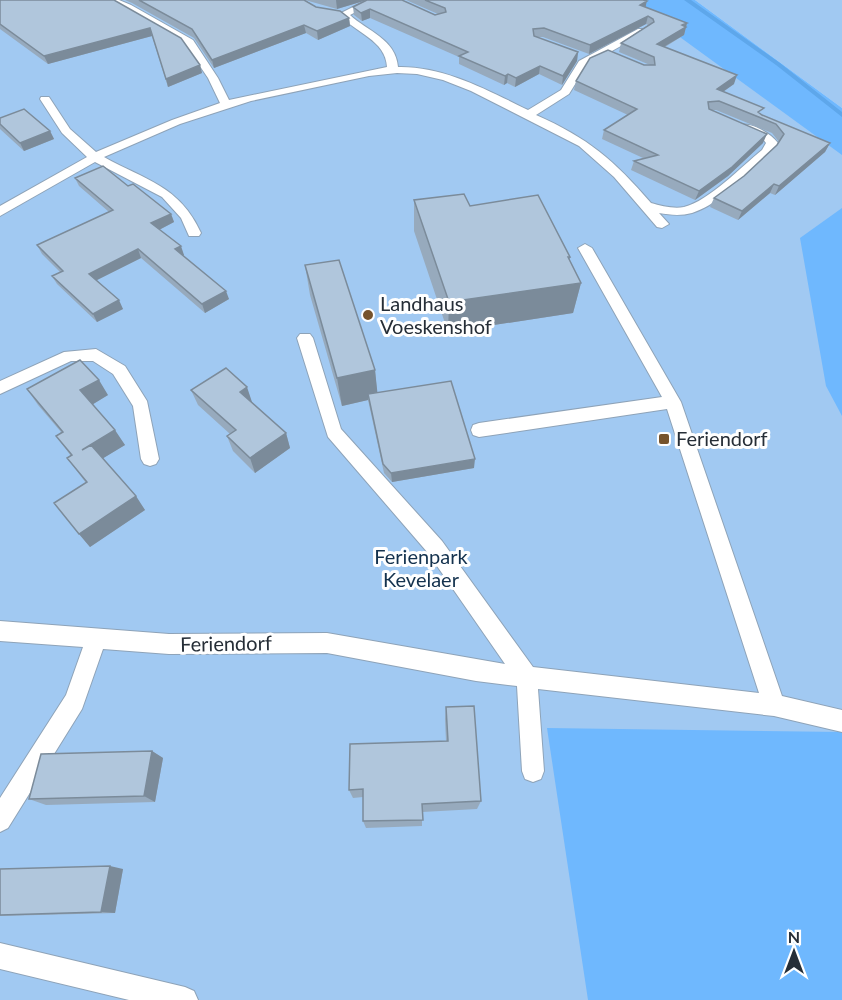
<svg xmlns="http://www.w3.org/2000/svg" width="842" height="1000" font-family="Lato,sans-serif">
	<rect width="100%" height="100%" fill="#cee4fb"/>
	<path fill="#a1c9f2" d="M0,0H652L842,136V1000H0Z
		M695,0H842V108Z"/>
	<path fill="#6fb8fe" d="M629,0H695L842,108V155Z
		M842,208V416L826,386L800,238Z
		M547,728L842,732V1000H588Z"/>
	<g fill="none" stroke-linecap="round" stroke-linejoin="round">
		<path fill="#5ea7eb" fill-rule="evenodd" d="M684,0H691L780,63L842,112V117L776,65Z"/>
		<g stroke="#8ea3b8" stroke-width="2">
			<path id="service" d="M106,0H119L131,5L193,40L218,78L229,100L387,67C386,40 355,33 339,14L367,0H379L350,15C367,31 396,39 398,67C444,66 487,90 528,110L561,90L579,61L638,29H644V33L587,65L569,94L536,115C588,138 614,160 651,203C661,206 674,209 684,207C709,201 742,166 762,150L766,143L763,139L739,129V125C752,122 770,133 778,143C763,166 718,205 692,213C681,216 670,215 659,213L669,224L662,228L657,227L614,177L579,146L471,91L443,80L417,74L397,73L369,76L251,101L180,124L104,157C145,180 180,186 201,233L199,236H189L181,218L162,197L95,162L0,216V206L87,157L62,133L40,99L41,97H49L70,129L96,152L172,120L220,103L208,78L185,44Z
				M585,244L592,248L681,402L782,696L842,710V732L774,716L538,689L544,771L541,779L533,782L525,779L522,771L517,686L476,681L327,653L169,654L103,649L82,709L8,828L0,832V798L66,695L83,647L0,641V621L169,634L327,633L505,664L428,553L328,437L297,338L300,334H310L313,338L341,429L442,541L533,667L759,693L667,409L479,437L473,435L471,430L473,425L479,423L662,397L578,248Z
				M96,349L125,366L147,401L159,459L156,464L150,466L144,464L141,459L133,406L113,374L93,361H71L0,394V381L64,352Z
				M0,943L185,987L194,991L198,1000H129L0,969Z"/>
		</g>
		<use href="#service" fill="#fff" fill-rule="evenodd"/>
	</g>
	<path fill="#97aabd" d="M0,0H114L200,65L202,73L168,87L152,36L48,64L0,29Z
		M125,0H367L337,9L305,0L316,7L349,18L350,26L318,40L306,33L214,68L194,38L132,3Z
		M406,0H647L645,7L687,23L684,35L665,47L734,84L723,92L761,115L830,143L825,152L775,195L770,193L738,220L710,207L714,198L744,176L777,145L779,142L772,133L716,110H712L763,143L728,176L695,200L631,170L634,161L643,158L602,139L604,130L628,115L574,90L576,81L644,65H650L619,52L621,43L648,25L646,24L589,54L543,37H536L578,52L577,61L562,85L539,74L515,87L507,83L504,85L459,64V57L370,18L362,21L354,15L353,7L435,15L438,14Z
		M0,118L50,131L54,139L24,151L0,129Z
		M75,178L128,186L171,214L174,222L159,230L184,255L183,256L229,299L205,313L141,258L97,280L123,309L97,322L57,284L52,276L60,272L42,254L37,245L109,212L79,186Z
		M414,200L470,206L569,260L581,283L573,313L448,332L414,231Z
		M305,265L375,370L377,392L474,468L392,482L384,473L368,400L342,406L310,295Z
		M27,389L108,395L93,404L125,445L103,458L145,510L90,547L79,534L86,483L67,458L71,456L56,436L61,432L38,405Z
		M191,390L252,402L286,433L290,448L255,473L233,451L227,436L230,434L198,405Z
		M446,707L481,801L477,809L422,812V826L366,828L363,821V797L353,798L349,790L446,741L445,719Z
		M152,751L163,758L155,802L46,805L29,799Z
		M0,869H123L115,913L0,916Z"/>
	<path fill="#7b8b9a" d="M336,0H367L337,9Z
		M643,0H647L645,10L638,14Z
		M370,9V18L362,21L361,13Z
		M648,16L646,24L589,54L590,45Z
		M349,18L350,26L318,40L317,31Z
		M687,23L684,35L655,52L657,44Z
		M304,25L306,33L214,68L212,60Z
		M150,28L152,36L48,64L44,56Z
		M578,52L577,61L562,85L563,76Z
		M200,65L202,73L168,87L166,79Z
		M540,66L539,74L515,87L516,78Z
		M508,74L507,83L504,85L505,76Z
		M737,75L734,84L714,98L717,89Z
		M50,131L54,139L24,151L20,143Z
		M767,134L763,143L728,176L695,200L699,191Z
		M830,143L825,152L775,195L779,186Z
		M774,184L770,193L738,220L742,211Z
		M171,214L174,222L155,232L151,223Z
		M181,246L184,255L178,258L175,249Z
		M138,249L141,258L93,282L89,274Z
		M568,257H570L563,285L581,283L573,313L448,332L449,302Z
		M226,291L229,299L205,313L202,304Z
		M119,300L123,309L97,322L93,314Z
		M375,370L378,398L368,394V400L342,406L337,378Z
		M99,380L108,395L90,406L80,390Z
		M247,387L252,402L245,407L240,392Z
		M115,430L125,445L92,465L82,450Z
		M286,433L290,448L255,473L250,458Z
		M475,459L474,468L392,482L391,473Z
		M136,496L145,510L90,547L79,534Z
		M152,751L163,758L155,802L144,796Z
		M110,866L123,869L115,913L101,912Z"/>
	<path fill="#b0c6dc" stroke="#7b8b9a" stroke-width="1.5" d="M0,0H114L181,38L200,65L166,79L150,28L44,56L0,24Z
		M139,0H304L316,7L340,11L349,18L317,31L304,25L212,60L192,29Z
		M367,0H402L435,15L446,12L445,8L425,0H643L647,1L640,5L687,23L682,25L686,27L657,44L737,75L717,89L764,108L758,112L762,115L830,143L779,186L774,184L742,211L714,198L744,176L777,145L784,134L776,124L719,101L708,102L709,109L767,134L732,167L699,191L634,161L658,155L604,130L637,109L576,81L590,58L608,50L644,65H655L654,57L621,43L654,22L653,19L648,16L590,45L544,28L533,29L534,36L578,52L563,76L540,66L516,78L508,74L505,76L459,56L468,52L370,9L361,13L353,7Z
		M24,109L50,131L20,143L0,124V118Z
		M103,166L128,186L133,184L171,214L151,223L181,246L175,249L226,291L202,304L138,249L89,274L119,300L93,314L52,276L63,271L37,245L113,210L75,178Z
		M464,194L470,206L538,195L570,257H568L581,283L449,302L414,200Z
		M339,260L375,370L337,378L305,265Z
		M80,360L99,380L80,390L115,430L82,450L91,445L136,496L79,534L54,503L87,482L67,458L72,455L56,436L63,432L27,389Z
		M226,368L247,387L240,392L286,433L250,458L227,436L236,430L191,390Z
		M451,381L475,459L391,473L383,464L368,394Z
		M474,706L481,801L422,804L423,820L363,821V789L349,790L350,744L448,741L446,707Z
		M152,751L144,796L29,799L41,754Z
		M110,866L101,912L0,915V869Z"/>
	<g fill="#76532c" stroke="#fff" stroke-width="2">
		<circle cx="368" cy="315" r="6"/>
		<rect x="658" y="433" width="12" height="12" rx="3"/>
	</g>
	<g text-anchor="middle" stroke-width="6" stroke-linejoin="round" paint-order="stroke">
		<g font-size="20" fill="#262e37" stroke="#fff" text-anchor="start">
			<text x="380" y="311">Landhaus<tspan x="380" dy="23">Voeskenshof</tspan></text>
			<text x="676" y="446">Feriendorf</text>
		</g>
		<g font-size="20" fill="#14324e" stroke="#fff">
			<text x="421" y="564">Ferienpark<tspan x="421" dy="23">Kevelaer</tspan></text>
		</g>
		<g font-size="20" fill="#262e37" stroke="#fff">
			<text transform="translate(226 644) rotate(-1)" y="7">Feriendorf</text>
		</g>
	</g>
	<g transform="translate(794 952)" stroke="#ffffff" stroke-width="4.5" paint-order="stroke">
	<path d="M0-4.5L10 22L0 15L-10 22Z" fill="#262e37"/>
	<text y="-9" font-size="16" font-weight="bold" text-anchor="middle" fill="#262e37">N</text>
	</g>
</svg>
